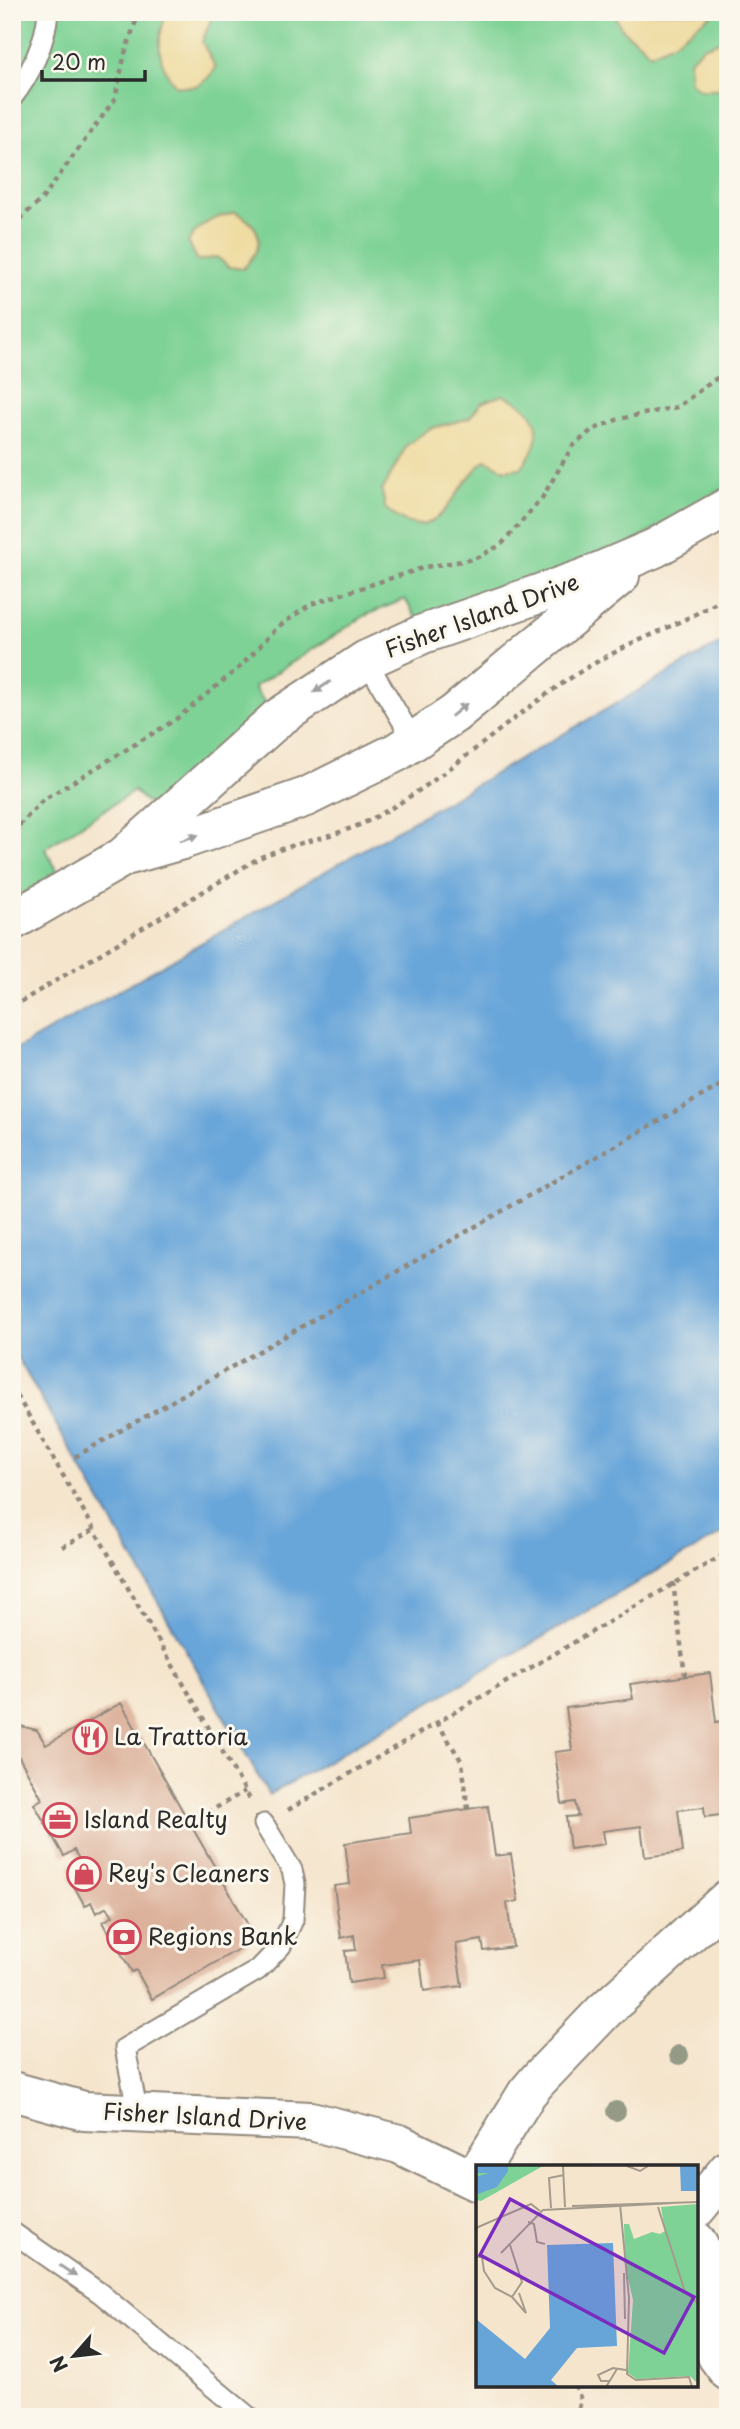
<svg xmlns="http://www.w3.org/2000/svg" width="740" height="2429" font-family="'Playpen Sans',sans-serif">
	<rect width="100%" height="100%" fill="#fbf7ec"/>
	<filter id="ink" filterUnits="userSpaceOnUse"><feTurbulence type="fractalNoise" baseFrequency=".0143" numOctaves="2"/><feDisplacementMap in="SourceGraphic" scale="14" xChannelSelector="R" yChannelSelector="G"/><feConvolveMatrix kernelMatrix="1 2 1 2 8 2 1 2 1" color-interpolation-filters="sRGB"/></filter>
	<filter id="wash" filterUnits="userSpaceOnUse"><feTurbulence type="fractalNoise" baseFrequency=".00686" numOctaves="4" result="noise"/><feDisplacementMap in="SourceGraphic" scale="28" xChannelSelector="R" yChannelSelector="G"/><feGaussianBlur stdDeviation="1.57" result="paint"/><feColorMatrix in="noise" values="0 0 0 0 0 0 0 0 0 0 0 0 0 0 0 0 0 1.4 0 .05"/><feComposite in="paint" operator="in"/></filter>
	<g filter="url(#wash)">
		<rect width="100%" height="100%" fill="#f5e5cd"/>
		<path fill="#7ed295" stroke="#547e60" stroke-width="2" d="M12,12H728V487L628,545L420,624L405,599L366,615L254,687L271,712L154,809L134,791L45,848L59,874L12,900Z"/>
		<path fill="#eeda9e" stroke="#8c8264" stroke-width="2" d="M167,12H214L202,42L216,68C202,86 198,89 176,86C156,63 156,40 167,12Z
			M618,12H715L673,43L650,54C636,35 627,41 616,18Z
			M720,41C732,58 729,74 718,90H700L690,82L689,61L703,47Z
			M235,212C265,228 265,245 243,269L229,267L217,257L198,261L188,242C199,223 214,218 235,212Z
			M502,395C542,409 547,435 521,468L505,470L486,460C450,487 440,557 385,508L382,491L407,445L429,429L469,418L481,403Z"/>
		<path fill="#67a5d9" stroke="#496882" stroke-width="2" d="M728,639V1530L269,1795L12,1348V1052Z"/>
		<g id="blocks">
			<path fill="#d9ac94" d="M710,1673L716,1722L728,1720V1814L705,1817L704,1807L678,1810L683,1852L645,1857L641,1826L603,1831L605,1844L570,1849L566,1817L578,1816L575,1802L562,1804L555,1752L572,1750L566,1708L633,1699L630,1684Z
				M121,1703L256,1939L152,1999L136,1970L132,1972L103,1922L113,1916L107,1907L96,1913L91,1902L85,1906L69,1877L73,1875L69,1867L80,1861L74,1850L64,1856L34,1804L42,1799L19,1757L12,1755V1724L37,1730L46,1745Z
				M488,1806L495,1856L511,1854L518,1901L507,1903L513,1947L484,1951L482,1940L456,1944L462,1986L424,1991L420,1960L382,1965L384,1978L349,1983L345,1951L356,1950L354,1935L341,1938L334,1886L350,1884L345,1843L411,1833L409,1818Z"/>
		</g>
	</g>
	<g filter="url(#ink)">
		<use href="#blocks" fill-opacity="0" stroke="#90887c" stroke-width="2"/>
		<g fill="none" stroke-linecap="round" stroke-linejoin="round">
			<g stroke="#90887c" stroke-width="23">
				<path id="lane" d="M12,98C30,75 46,42 48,12
					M366,660L414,741
					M138,2114L125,2048L258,1970L281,1946L293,1920L295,1884L292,1870L264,1824
					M12,2232L100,2293L249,2417"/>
			</g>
			<g stroke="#90887c" stroke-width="42">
				<path id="street" d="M482,2166L527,2093L538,2080L604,2011L728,1899
					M696,2209L728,2170
					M703,2319L717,2356L728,2371"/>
			</g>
			<g stroke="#90887c" stroke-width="42">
				<path id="secondary" d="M129,855L182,840L306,797L397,752L454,714L620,576
					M12,921L123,857L278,718L366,660L423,634L582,579L655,548L728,507
					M12,2091L84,2111L311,2121L399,2144L477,2182
					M696,2241C713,2268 718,2300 696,2327"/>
			</g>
			<path stroke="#90887c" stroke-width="4.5" stroke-dasharray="5 5" stroke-linecap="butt" d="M12,226L42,199L115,99L125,53L139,12
				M12,833L43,800L175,720L240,667L279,626L311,604L426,567L474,559L501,545L542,498L572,447L592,430L619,419L677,407L728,370
				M12,1007L257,859C292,842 333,838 368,821C442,783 503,722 572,677C621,644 678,627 728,596
				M12,1387L251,1801
				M75,1457L728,1081
				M62,1547L95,1529
				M673,1582L685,1676
				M437,1722L462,1762L468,1809
				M288,1810L728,1552
				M190,1823L245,1791
				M575,2385L581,2400L577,2417"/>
			<use href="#lane" stroke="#fff" stroke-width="19"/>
			<use href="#street" stroke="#fff" stroke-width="38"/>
			<use href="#secondary" stroke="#fff" stroke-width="38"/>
		</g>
		<g fill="#949a86">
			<circle cx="679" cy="2055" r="10"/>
			<circle cx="616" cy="2111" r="10"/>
		</g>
		<defs><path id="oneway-solid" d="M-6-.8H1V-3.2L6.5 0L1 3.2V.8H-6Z" transform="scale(1.75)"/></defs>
		<g fill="#a0a0a0">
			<use href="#oneway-solid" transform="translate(322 687) rotate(146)"/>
			<use href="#oneway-solid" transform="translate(459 710) rotate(-39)"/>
			<use href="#oneway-solid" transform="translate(189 838) rotate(-18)"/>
			<use href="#oneway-solid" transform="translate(68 2271) rotate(34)"/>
		</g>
	</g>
	<defs>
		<g id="restaurant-ring" transform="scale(1.75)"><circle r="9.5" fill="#fbf7ec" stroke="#d1495b" stroke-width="1.5"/><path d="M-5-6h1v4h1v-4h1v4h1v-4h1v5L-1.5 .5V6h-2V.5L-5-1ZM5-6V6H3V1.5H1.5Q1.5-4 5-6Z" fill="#d1495b"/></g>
		<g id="office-ring" transform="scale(1.75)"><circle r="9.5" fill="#fbf7ec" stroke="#d1495b" stroke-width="1.5"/><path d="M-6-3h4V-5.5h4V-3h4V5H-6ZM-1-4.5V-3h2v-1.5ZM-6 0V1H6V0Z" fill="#d1495b"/></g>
		<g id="shop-ring" transform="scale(1.75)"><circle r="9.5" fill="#fbf7ec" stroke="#d1495b" stroke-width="1.5"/><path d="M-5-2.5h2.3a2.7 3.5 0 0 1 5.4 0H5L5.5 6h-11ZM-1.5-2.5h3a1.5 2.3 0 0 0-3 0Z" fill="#d1495b"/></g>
		<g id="bank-ring" transform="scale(1.75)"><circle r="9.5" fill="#fbf7ec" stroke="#d1495b" stroke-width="1.5"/><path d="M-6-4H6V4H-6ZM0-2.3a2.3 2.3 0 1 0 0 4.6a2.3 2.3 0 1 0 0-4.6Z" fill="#d1495b"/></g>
	</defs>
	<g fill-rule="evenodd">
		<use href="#restaurant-ring" x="90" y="1737"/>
		<use href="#office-ring" x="60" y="1820"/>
		<use href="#shop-ring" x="84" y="1874"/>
		<use href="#bank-ring" x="124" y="1937"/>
	</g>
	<g text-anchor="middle" stroke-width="6" stroke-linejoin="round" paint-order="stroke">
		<g font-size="23" fill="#2b2b2b" stroke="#fbf7ec">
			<text transform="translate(482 616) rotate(-20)" y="8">Fisher Island Drive</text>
			<text transform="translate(205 2117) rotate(3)" y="8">Fisher Island Drive</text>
		</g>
		<g font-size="23" fill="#2b2b2b" stroke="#fbf7ec" text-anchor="start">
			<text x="114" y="1745">La Trattoria</text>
			<text x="84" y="1828">Island Realty</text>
			<text x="108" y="1882">Rey's Cleaners</text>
			<text x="148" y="1945">Regions Bank</text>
		</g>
	</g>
	<g transform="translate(476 2165)">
		<rect width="222" height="222" fill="#f5e5cd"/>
		<path d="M0,1H67L5,36L0,35ZM222,39V219L214,211L161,214L152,208L157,135L149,101L148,59H153L158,74L176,67L184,69L189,66L185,42Z" fill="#7ed295"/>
		<path d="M0,1H32V6L21,22L2,29L0,12L13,8H0ZM204,1H222V26H205ZM137,78L141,181L101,183L75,215L83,222H0V154L49,194L74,163L71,80Z" fill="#67a5d9"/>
		<path fill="none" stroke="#a49b8c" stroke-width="2" d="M87,1L89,42M151,1L164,6L172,1M144,39L153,133L151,209L160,215L213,212L216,222M96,41L223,37M182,42L209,127L223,139M75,43L73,13L88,10M52,57L58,59L61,77L69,79M0,63L55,39L64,46M25,88L67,45L198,38M0,92H6L8,106L19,123L36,132L46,117L34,80M148,108L149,154M36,132L50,148L43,128M134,216H125L122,210L137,203L150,205M130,222L141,204"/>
		<path fill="#7b2cbf" fill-opacity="0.15" stroke="#7b2cbf" stroke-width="3.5" d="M34,34L218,132L188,188L4,90Z"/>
		<rect width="222" height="222" fill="none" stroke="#2b2b2b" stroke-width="3.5"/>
	</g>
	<rect width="740" height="2429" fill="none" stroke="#fbf7ec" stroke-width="42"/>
	<g transform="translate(74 2356) rotate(242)" stroke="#fbf7ec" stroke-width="5" paint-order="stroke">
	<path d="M0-5L12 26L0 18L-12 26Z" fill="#2b2b2b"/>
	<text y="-10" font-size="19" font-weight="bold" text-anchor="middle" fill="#2b2b2b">N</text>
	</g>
	<path d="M42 70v10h103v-10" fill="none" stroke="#2b2b2b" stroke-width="3.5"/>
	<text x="52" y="70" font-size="21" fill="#2b2b2b" stroke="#fbf7ec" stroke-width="5" paint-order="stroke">20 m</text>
</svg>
